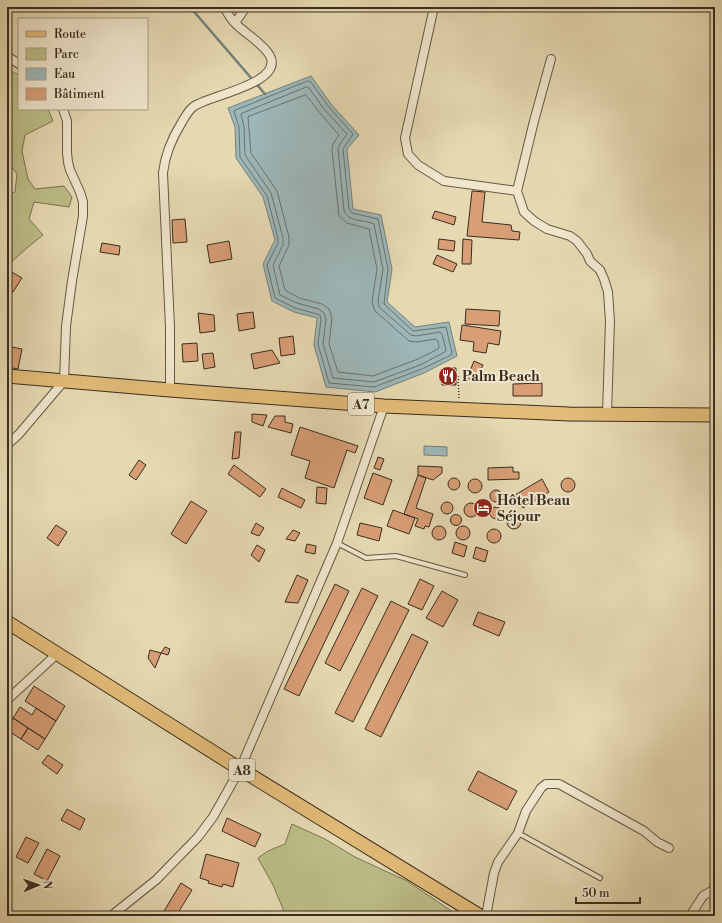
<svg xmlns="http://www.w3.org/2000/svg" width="722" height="923" font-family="'Libre Bodoni',serif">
	<rect width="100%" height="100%" fill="#e6d9b2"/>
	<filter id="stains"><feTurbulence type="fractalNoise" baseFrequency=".005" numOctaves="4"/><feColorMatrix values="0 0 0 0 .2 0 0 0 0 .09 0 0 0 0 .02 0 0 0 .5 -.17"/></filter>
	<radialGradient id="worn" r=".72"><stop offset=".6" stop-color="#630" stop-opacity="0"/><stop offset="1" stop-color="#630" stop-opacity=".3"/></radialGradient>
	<path fill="#bcbd87" stroke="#7a7553" d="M7,69L19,75V109H48L53,121L25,135L22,151L28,179L35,189L64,186L72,197L69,207L34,202L29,219L43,235L28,247L7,266V194L15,192L17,174L7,161Z
		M292,824L325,839L355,857L407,881L459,916H286L273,885L258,858L268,851L285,844Z"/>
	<path fill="#9db7b9" stroke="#75807b" d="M311,76L331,104L359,135L347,149L353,209L381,215L392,269L387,302L415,327L449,322L457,356L424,373L375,392L326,387L314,345L317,318L294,312L272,301L263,264L275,240L263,197L236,158L235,127L228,108Z
		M424,446L447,447V456L424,455Z"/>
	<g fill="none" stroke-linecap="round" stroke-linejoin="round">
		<path stroke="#6b726c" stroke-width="1" d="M308,81L311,82L328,106L353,134L343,149L349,209L352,213L378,219L388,269L384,304L413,331L446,327L452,353L451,355L422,369L374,387L329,383L318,344L321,319L320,315L317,314L295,308L275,298L267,265L278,243V239L267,196L240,157L239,127L234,111Z
			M307,87L309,88L324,109L347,134L340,144L338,149L344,210C348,223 364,219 374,224L383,269L378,301L379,307L411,335L416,336L440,332L442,334L446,350L445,352L420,365L374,382L333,378L323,344L326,319L324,313L319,309L297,303L280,295L273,265L283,245V238L271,193L245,155L244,127L241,114Z
			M306,95L320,113L339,135L333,144L332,150L339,216L347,223L369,229L377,269L372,302L375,311L409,341L416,342L436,339L438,341L439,347L438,349L418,359L373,376L338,372L329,344L332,318L329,309L322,304L299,298L285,290L279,266L289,245V237L277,191L251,153L248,117Z"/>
		<path stroke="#75807b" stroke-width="2.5" d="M190,7L265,94"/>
	</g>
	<path fill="#d89e76" stroke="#392d1f" d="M472,191L485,192L482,222L511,225L512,231L520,232L519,240L467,236Z
		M435,211L456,217L454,225L432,218Z
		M185,219L187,242L173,243L172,220Z
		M439,239L455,241L454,251L438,249Z
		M463,239L472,240L471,264H462Z
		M229,241L232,259L210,263L207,245Z
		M102,243L120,246L119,255L100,252Z
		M437,255L457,264L453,272L433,264Z
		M10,271L22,278L13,292L7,288V275Z
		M466,309L500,311L499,326L465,324Z
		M253,312L255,328L239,331L237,314Z
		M198,313L214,315L215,331L200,333Z
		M462,325L501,331L499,345L488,343L486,353L473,351L474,342L460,340Z
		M293,336L295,354L281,356L279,338Z
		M197,343L198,361L183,362L182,344Z
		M7,346L22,349L18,369L7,367Z
		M272,350L280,363L254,369L251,354Z
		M213,353L215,367L204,369L202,354Z
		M474,361L483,365L475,382L467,378Z
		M443,368H456V385H442Z
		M542,383V396H513V384Z
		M252,414L267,415L263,426L252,422Z
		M275,416H285V422L293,424L291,433L268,427Z
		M300,427L358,446L355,453L347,450L334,488L305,478L310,461L291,455Z
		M235,432H241L239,458L232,459Z
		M378,457L384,459L380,470L374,468Z
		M139,460L146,465L136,480L129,475Z
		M234,465L266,489L260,497L228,474Z
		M418,466L442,467V473L433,480L418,475Z
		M513,467V472H519V479L488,480V468Z
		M373,473L392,480L383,505L364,498Z
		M418,475L426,478L416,508L433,514L429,527L425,526L424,529L415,526L418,519L404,514Z
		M448 484a6 6 0 1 1 12 0a6 6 0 1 1-12 0Z
		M561 485a7 7 0 1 1 14 0a7 7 0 1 1-14 0Z
		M542,479L549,492L523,508L515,495Z
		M468 486a7 7 0 1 1 14 0a7 7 0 1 1-14 0Z
		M317,487L327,488L326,504L316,503Z
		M282,488L305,500L301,508L278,497Z
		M490 496a6 6 0 1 1 12 0a6 6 0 1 1-12 0Z
		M191,501L207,511L186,544L171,534Z
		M441 508a6 6 0 1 1 12 0a6 6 0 1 1-12 0Z
		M464 510a7 7 0 1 1 14 0a7 7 0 1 1-14 0Z
		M490 513a6 6 0 1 1 12 0a6 6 0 1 1-12 0Z
		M393,510L415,518L409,534L387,526Z
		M450.5 520a5.5 5.5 0 1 1 11 0a5.5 5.5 0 1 1-11 0Z
		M507 522a7 7 0 1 1 14 0a7 7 0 1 1-14 0Z
		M256,523L264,528L259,536L251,533Z
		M360,523L382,528L379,541L357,535Z
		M56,525L67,532L58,546L47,538Z
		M432 533a7 7 0 1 1 14 0a7 7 0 1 1-14 0Z
		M456 533a7 7 0 1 1 14 0a7 7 0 1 1-14 0Z
		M487 536a7 7 0 1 1 14 0a7 7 0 1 1-14 0Z
		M293,530L300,533L295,541L286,539Z
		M455,542L467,546L464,557L452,553Z
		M307,544L316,546L315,554L305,552Z
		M257,545L265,550L259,562L251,555Z
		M476,547L488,551L485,562L473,558Z
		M297,575L308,580L298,603L285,602Z
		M420,579L434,586L422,610L408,604Z
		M335,584L349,591L299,696L284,689Z
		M362,588L378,596L340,671L325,663Z
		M442,591L458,600L443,627L426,618Z
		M391,601L409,610L353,722L335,713Z
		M478,612L505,622L499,636L473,625Z
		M412,634L428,642L381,737L365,729Z
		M165,647L170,649L168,655L161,653Z
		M150,650L161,653L155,668L148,658Z
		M34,686L65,706L56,721L25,701Z
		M20,707L32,715L36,708L56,721L45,739L13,718Z
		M13,718L28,728L21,739L7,730V728Z
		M28,728L45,739L38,750L21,739Z
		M48,755L63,765L57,774L42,763Z
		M478,771L517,791L507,810L468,790Z
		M67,809L85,819L80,830L61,820Z
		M227,818L261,834L255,847L222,831Z
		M26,837L39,843L28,863L16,857Z
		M47,849L60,856L47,881L34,874Z
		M206,854L239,863L233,887L223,884L222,887L208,883L209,881L200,878Z
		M181,883L192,890L176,916H161Z"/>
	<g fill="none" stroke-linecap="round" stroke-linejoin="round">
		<g stroke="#645844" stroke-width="6">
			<path id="lane" d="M337,543L366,558L396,556L465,575
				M518,833L600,878"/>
		</g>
		<g stroke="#645844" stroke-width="10">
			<path id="street" d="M434,7L405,138L408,154L418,165L444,181L517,191
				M7,8V7
				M235,23L246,7
				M7,56L19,64
				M551,59L534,121L517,191L524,212L534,221L547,229L570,236L577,241L587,254L590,261L600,270L604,279L608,292L610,321L607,414
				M170,390V327L163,173C165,154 172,138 182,122C185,117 188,111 193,107C206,96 284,84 270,56C262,42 245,34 234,22C230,18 227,12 224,7
				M7,445L19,434L64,381L66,326L72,281L83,216V202L80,192L70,170L68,162L67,153V121L63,109
				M7,700L58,653
				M111,916L156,880L198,837L213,817L240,769L337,543L384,406
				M486,916L494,873L498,862L518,833L526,811L541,788L546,784H559L644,831L657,842L669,848
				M690,916L703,896L715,889"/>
		</g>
		<g stroke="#392d1f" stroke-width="15">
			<path id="primary" d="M7,376L170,390L384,406L569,414L715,415
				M7,622L240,769L480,916"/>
		</g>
		<path stroke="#392d1f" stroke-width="1.5" stroke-dasharray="1 2" stroke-linecap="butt" d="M458,376L459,399"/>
		<use href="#lane" stroke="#efe6cd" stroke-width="4"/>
		<use href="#street" stroke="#efe6cd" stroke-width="8"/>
		<use href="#primary" stroke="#e3bc79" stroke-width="13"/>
	</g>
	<defs>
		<g id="restaurant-disc" transform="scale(1)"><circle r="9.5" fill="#8f2418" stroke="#efe6cd"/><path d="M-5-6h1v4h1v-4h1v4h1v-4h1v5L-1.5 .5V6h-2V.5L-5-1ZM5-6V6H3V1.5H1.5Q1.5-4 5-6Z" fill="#fff"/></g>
		<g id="hotel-disc" transform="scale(1)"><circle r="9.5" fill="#8f2418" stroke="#efe6cd"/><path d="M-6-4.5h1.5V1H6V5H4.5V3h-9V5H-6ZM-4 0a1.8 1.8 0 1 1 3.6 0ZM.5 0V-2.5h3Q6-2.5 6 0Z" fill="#fff"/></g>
	</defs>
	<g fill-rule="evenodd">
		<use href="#restaurant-disc" x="448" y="376"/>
		<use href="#hotel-disc" x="483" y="508"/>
	</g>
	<g text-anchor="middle" stroke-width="4" stroke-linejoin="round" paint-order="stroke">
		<g fill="#efe6cd" stroke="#706453" stroke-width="1">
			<rect x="348" y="393" width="26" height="22" rx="3"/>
			<rect x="229" y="759" width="26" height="22" rx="3"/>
		</g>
		<g font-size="13" font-weight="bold" fill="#392d1f">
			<text x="361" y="409">A7</text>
			<text x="242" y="775">A8</text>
		</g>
		<g font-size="14" font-weight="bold" fill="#392d1f" stroke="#efe6cd" text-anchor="start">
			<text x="462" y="381">Palm Beach</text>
			<text x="497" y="505">Hôtel Beau<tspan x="497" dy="16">Séjour</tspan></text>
		</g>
	</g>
	<rect width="722" height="923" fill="none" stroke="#e6d9b2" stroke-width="24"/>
	<rect x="8" y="8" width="706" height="907" fill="none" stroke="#392d1f" stroke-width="2"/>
	<rect x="12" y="12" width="698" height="899" fill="none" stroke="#392d1f"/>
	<rect x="18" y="18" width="130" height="92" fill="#efe6cd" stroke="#a69c87"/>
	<rect x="26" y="31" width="20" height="6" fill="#e3bc79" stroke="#a69c87"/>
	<text x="54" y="38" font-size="12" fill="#392d1f">Route</text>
	<rect x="26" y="48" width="20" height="12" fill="#bcbd87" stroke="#a69c87"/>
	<text x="54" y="58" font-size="12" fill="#392d1f">Parc</text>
	<rect x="26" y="68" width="20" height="12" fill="#9db7b9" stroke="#a69c87"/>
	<text x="54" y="78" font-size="12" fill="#392d1f">Eau</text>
	<rect x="26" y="88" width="20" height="12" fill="#d89e76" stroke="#a69c87"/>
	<text x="54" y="98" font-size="12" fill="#392d1f">Bâtiment</text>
	<g transform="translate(38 885) rotate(88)" stroke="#efe6cd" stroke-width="3" paint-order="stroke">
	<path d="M0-3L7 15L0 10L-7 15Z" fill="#392d1f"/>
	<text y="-6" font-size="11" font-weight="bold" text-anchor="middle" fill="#392d1f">N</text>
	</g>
	<path d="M576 897v6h64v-6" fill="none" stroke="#392d1f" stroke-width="2"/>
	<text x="582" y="897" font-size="12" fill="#392d1f" stroke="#efe6cd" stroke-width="3" paint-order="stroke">50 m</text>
	<rect width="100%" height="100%" filter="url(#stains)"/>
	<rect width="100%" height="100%" fill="url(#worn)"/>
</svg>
